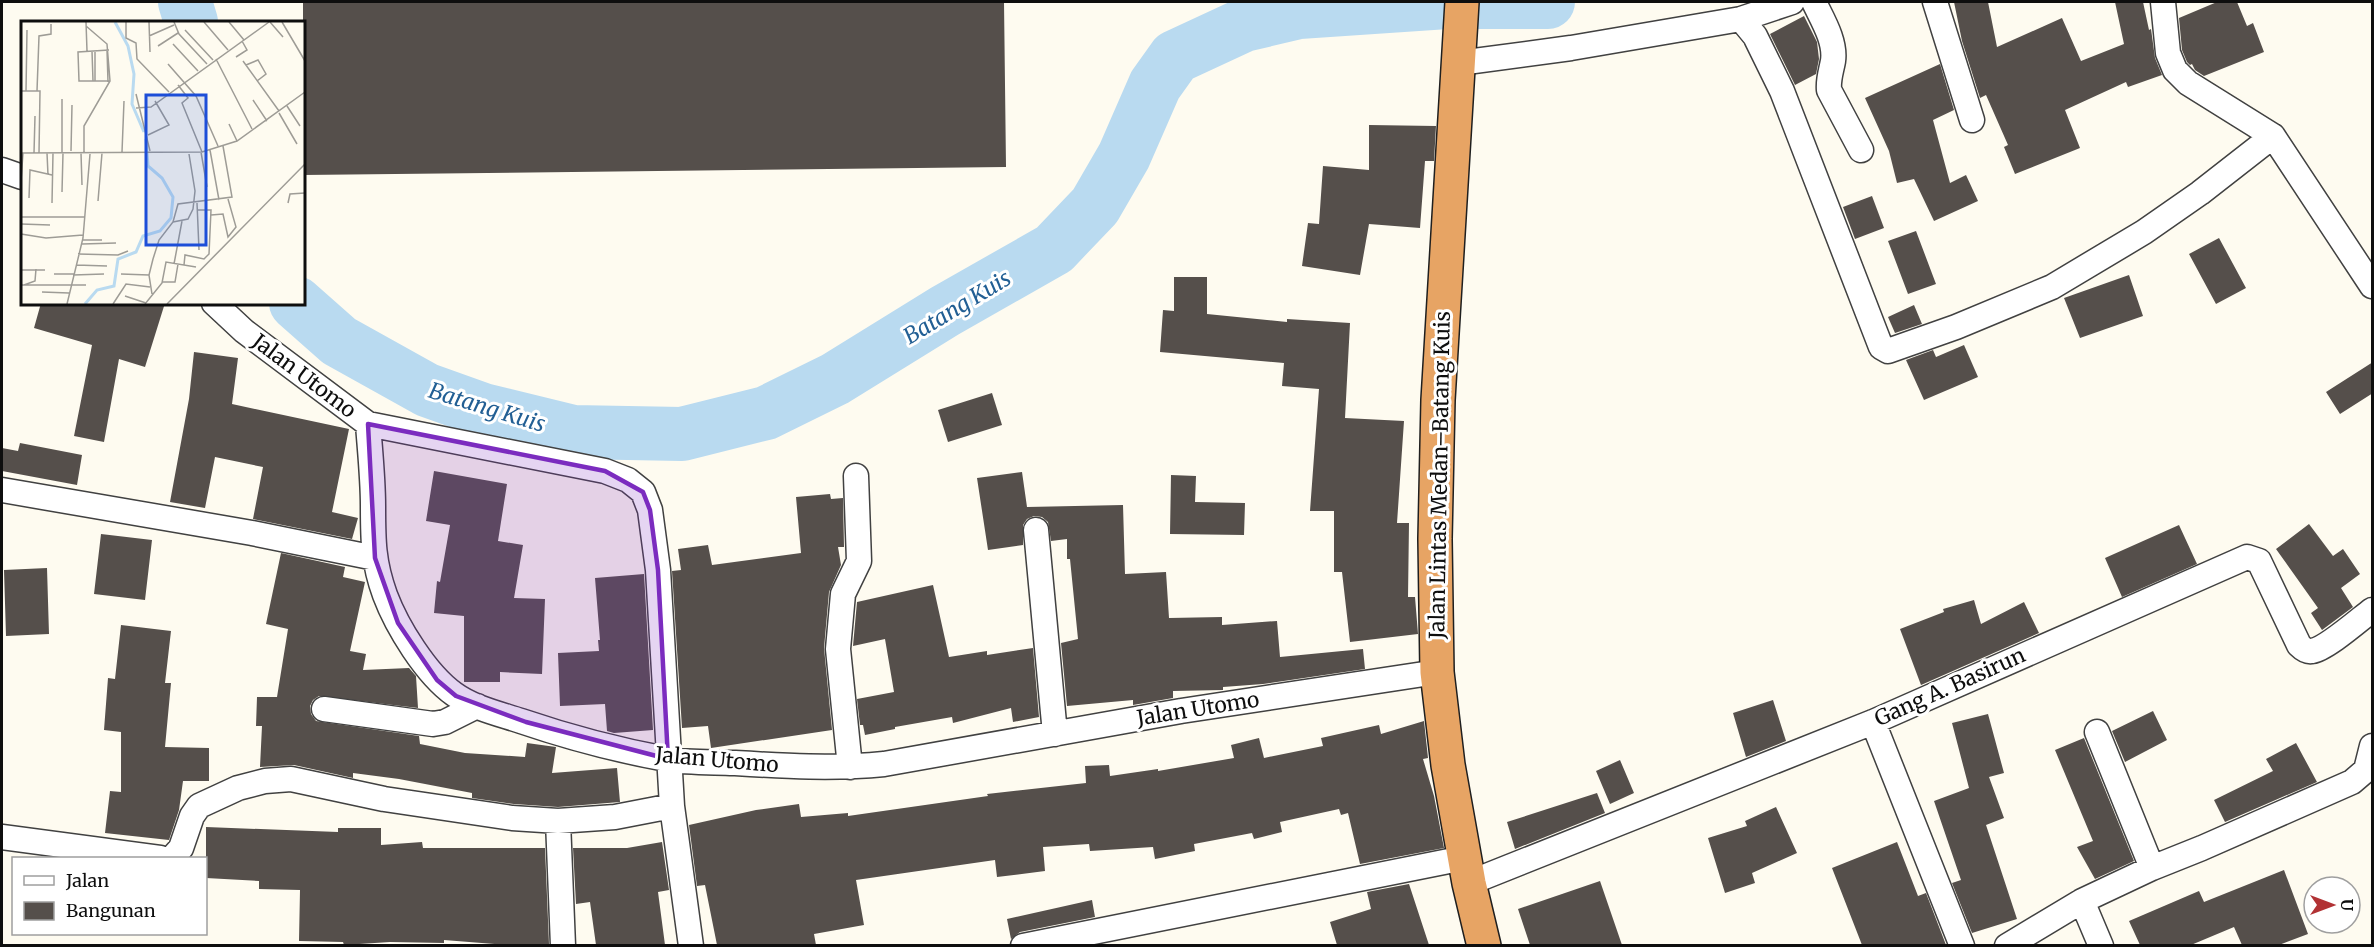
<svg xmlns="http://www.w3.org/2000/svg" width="2374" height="947" font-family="Merriweather,serif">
	<rect width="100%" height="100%" fill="#fefbf0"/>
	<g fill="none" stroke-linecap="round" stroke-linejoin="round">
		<path stroke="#b9daf0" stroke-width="54" d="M185,2L191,22
			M296,303L339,341L427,390L483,410L573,432L682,434L766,413L835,379L945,311L1054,249L1095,206L1124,156L1155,85L1175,57L1244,25L1299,12L1447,2H1548"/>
	</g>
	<path fill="#554f4b" d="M303,2H1004L1006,167L303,175Z
		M1954,2H1988L1997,47L2062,18L2081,61L2124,44L2115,2H2143L2149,30L2151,29L2155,58L2162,75L2128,87L2126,82L2065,110L2080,148L2015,174L2004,147L2008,145L1986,95L1980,98L1962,41Z
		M2217,2H2237L2247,26L2253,23L2264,52L2204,76L2195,70L2192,64L2190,65L2187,62L2182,50L2179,18Z
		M1804,16L1817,42L1819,59L1816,74L1795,85L1770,34Z
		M1940,64L1954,110L1933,120L1950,183L1966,175L1978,201L1934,221L1914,179L1897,183L1889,151L1865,98Z
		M1369,125L1436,126L1434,161H1425L1420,228L1369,224L1360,275L1302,266L1308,223L1319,224L1323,166L1369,170Z
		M1872,196L1884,228L1855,239L1843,207Z
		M1916,231L1936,284L1908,294L1888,241Z
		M2219,238L2246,288L2216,304L2189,254Z
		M2129,275L2143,316L2080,338L2064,298Z
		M1174,277H1207V314L1287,322V319L1350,323L1345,418L1404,421L1397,523H1409L1408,597H1415L1418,634L1350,642L1342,572H1334V511H1310L1319,389L1282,386L1284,363L1160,352L1163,310L1174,311Z
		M41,303H165L145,367L119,359L104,442L74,436L92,345L34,328Z
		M1914,305L1922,324L1895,333L1888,317Z
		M1964,345L1978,377L1924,400L1906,360L1933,350L1936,357Z
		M194,352L238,358L232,404L349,429L332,512L358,518L352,539L253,519L263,467L215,457L205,508L170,502L189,399Z
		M2373,362V393L2340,414L2326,392Z
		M992,393L1002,425L948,442L938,410Z
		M20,443L82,455L77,485L2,471V448L18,451Z
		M434,471L507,484L498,541L523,545L514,598L545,599L542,674L500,672V682H464V616L434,613L437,581L440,582L450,525L426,521Z
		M1022,472L1027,507L1123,505L1125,574L1166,572L1169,618L1222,617V625L1277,621L1280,657L1363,649L1365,669L1263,684L1223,687V690L1173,691V698L1133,705V700L1067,706L1061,643L1078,639L1070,559H1067V539L1051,541L1048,522L1042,517L1034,516L1027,519L1023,525V545L988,550L977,478Z
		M1171,475L1196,476L1195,502L1245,503L1244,535L1170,534Z
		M830,494L831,499L843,498L844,547H838L841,565L829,592L824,648L832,730L711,748L708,726L682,728L672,571L681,570L678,549L708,545L712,565L801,553L796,497Z
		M2309,524L2333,556L2343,549L2360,574L2341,588L2353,607L2322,630L2311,613L2318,608L2276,549Z
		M2179,525L2197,564L2122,597L2105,558Z
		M101,534L152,540L145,600L94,594Z
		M281,553L345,567L343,577L365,582L350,651L366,654L363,670L409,668L416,676L418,708L319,696L313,700L310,706L311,714L316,721L419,736L420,744L465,753L525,757L527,743L556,747L552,773L617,768L620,802L558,807L514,804L472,798V793L399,779L353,773V778L294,765L260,767L262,726H256L257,697H277L288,629L266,624Z
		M47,568L49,634L6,636L4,570Z
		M644,574L653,730L614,733L607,731L605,704L560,706L558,653L599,651L598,640H600L595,578Z
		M933,585L949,657L987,651V655L1033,648L1039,717L1013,722L1011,708L953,723L952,717L895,727V729L865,735L863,725H860L857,699L894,692L885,639L853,646L857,602Z
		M1974,600L1981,624L2024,602L2039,633L1921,685L1900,629L1944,612L1943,609Z
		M121,625L171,631L165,683H171L165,747L209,748V781H183L179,810L169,840L105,833L110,791L121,792V732L104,730L108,678L115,679Z
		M1773,700L1786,741L1746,757L1733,713Z
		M2153,711L2167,740L2125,762L2112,731Z
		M1988,714L2004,773L1989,777L2004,818L1986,825L2017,919L1972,933L1952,883L1961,880L1934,801L1969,788L1952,723Z
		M1424,721L1428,758L1423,759L1434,796L1444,848L1360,864L1348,813L1341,815L1339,809L1280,822L1282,832L1254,839L1252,833L1194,844L1195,851L1155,859L1153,847L1090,851L1089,844L1043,847L1045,871L997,877L995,860L856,880L864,925L814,934L816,945H717L705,885L697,886L689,825L756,810L799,804L801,817L848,813V816L988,796L987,794L1086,783L1085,766L1109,765L1110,776L1158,769V771L1234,758L1231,745L1259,738L1264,758L1323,746L1321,738L1379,725L1381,734Z
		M2084,738L2134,861L2095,879L2077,847L2093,841L2055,750Z
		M2296,743L2317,782L2225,822L2214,800L2273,771L2266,759Z
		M1620,760L1634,793L1610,804L1596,771Z
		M1597,793L1605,813L1515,849L1507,822Z
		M1776,807L1797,853L1752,873L1755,883L1725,893L1708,838L1747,826L1745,821Z
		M206,827L338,832V828H381V845L422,842L423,848H545L549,944L507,945L444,940V943L390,942L344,945L343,942L299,941L300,890L259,889V881L206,878Z
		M662,842L669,890L658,892L665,945H596L590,902L576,904L573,848H627Z
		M1897,842L1918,896L1926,893L1946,945H1862L1832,868Z
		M2284,870L2308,934L2279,945H2242L2234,927L2191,945H2140L2129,921L2199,891L2204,902Z
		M1600,881L1622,945H1530L1518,909Z
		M1409,884L1429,945H1337L1330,922L1371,909L1367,892Z
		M1092,900L1095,917L1020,932L1011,939L1007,919Z"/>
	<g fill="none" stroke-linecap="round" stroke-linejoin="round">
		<g stroke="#414141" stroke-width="27">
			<path id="street" d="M1814,2C1822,19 1836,41 1833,61C1831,72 1828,79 1829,90L1861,150
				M1935,2L1972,120
				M2163,2L2168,53L2175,70L2188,83L2273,136L2372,286
				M1741,19L1755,36L1782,91L1881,347L1888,351L1956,327L2052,287L2144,232L2200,193L2273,136
				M1459,63L1571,48L1741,19L1792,2
				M2,170L22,177
				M214,303L244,331L368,424L605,471L628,480L643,492L650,510L658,570L672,806L691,946
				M368,424C370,451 373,479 373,506C373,540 373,562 385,595C397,627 426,674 454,694C473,708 500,714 521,721C568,737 617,750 666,759C688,763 712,762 734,763C784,766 833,769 884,764L1181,711L1437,672
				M2,490L252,533L375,558
				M1036,530L1055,734
				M324,709L433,724L445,722L477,706
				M1873,722L1962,946
				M2097,732L2152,868
				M850,767L838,649L843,594L859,561L856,476
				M558,821L563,946
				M2,837L160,858
				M172,858L181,848L192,816L199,806L238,788L265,781L291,779L384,799L512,818L558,821L615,817L672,806
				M1469,883L1873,722L2247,557L2259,561L2299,645C2303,649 2307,652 2312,651C2326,649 2360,619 2372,610
				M2082,901L2101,946
				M1023,946L1464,858
				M2007,946L2082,901L2152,868L2202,848L2352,782L2366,770L2372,746"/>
		</g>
		<g stroke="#1f1f1f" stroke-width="36">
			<path id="highway" d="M1462,2L1438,400L1435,539L1437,672L1448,765L1469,883L1484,946"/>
		</g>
		<use href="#street" stroke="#fff" stroke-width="24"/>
		<use href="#highway" stroke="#e7a464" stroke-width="33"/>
	</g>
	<path fill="#7b2cbf" fill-opacity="0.2" stroke="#7b2cbf" stroke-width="4.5" stroke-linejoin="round" d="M368,424L605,471L643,492L650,510L658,570L668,759L526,722L456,696L437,680L398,623L375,558Z"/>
	<g text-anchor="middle" stroke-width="6" stroke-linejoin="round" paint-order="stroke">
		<g font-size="21" fill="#0e0e0e" stroke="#fff">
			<text transform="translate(304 376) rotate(37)" y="7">Jalan Utomo</text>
			<text transform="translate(1440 475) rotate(-89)" y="7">Jalan Lintas Medan–Batang Kuis</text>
			<text transform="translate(1950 687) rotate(-24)" y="7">Gang A. Basirun</text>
			<text transform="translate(1198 709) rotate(-9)" y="7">Jalan Utomo</text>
			<text transform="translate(717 760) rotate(5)" y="7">Jalan Utomo</text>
		</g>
		<g font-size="22" font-style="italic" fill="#225f94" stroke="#fff">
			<text transform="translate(957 307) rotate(-31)" y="8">Batang Kuis</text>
			<text transform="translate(487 407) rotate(17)" y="8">Batang Kuis</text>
		</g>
	</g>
	<g transform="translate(21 21)">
		<rect width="284" height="284" fill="#fefbf0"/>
		<path fill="none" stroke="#b9daf0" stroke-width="3" d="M94,1L107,25L113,53L111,83L123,111M64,283L76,269L93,265L97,238L115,231L122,215L139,210L150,197L152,176L141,157L127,145L125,118"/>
		<path fill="none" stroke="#9e9c96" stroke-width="1.5" d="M65,1L66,30M105,1V17L115,22L116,38L148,71M128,1L129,31M153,1L158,13L186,43M183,1L207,29M208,1L223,19M249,1L262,16M261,1L284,40M164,9L192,39M128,15L153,4M152,23L177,50M137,25L157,12M86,29L87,61M88,29L57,31L58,60H89M71,30L72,60M74,30V60M215,36L226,29L221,20M195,38L231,108M222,40L258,90M147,43L175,75L197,125M225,44L237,39L245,53L236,60M157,64L167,77L161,82L181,131M0,70H19L18,132M5,70L6,9M16,70L18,15L30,13V3M115,73L129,130M232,79L246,100M266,85L279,105M115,87L130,86L248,1M258,92L276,123M208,103L216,120M127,114L148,104L134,80M189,129L198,179M50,130L51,84M41,131V78M101,131L103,80M180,131L186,166M0,132L181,131L216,120L284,71M13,132L14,95M26,132L27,154M60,132L61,164M63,132V105L89,60L86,23L65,5M0,160L2,132M41,171L42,132M8,177L9,149L31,154M77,180L81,132M31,182L32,132M176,182L178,229M267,182L269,173L284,172M190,194L202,193L207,216L215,206L207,178M0,196H64M152,201L167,198L172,188L174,170L168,133M0,203L29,204M0,213L25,217L62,214M61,219H81M61,223L95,222M57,233L97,234L107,230M153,243L161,200M55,244L86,245M163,244L164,234L183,238L188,233L190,189H177M0,249H24M33,253H53M100,253L128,254M52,254L83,253M141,261H154L157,243M0,264H65M3,264L14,260L15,248M21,271L48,272M131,273L128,254L132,238L138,219L152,201L157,183L211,176L202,125M104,275L125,282M46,283L62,217L69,133M92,283L105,263L129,266M124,283L141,262L145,241L175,246M146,283L284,143"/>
		<path fill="#1d4ed8" fill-opacity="0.15" stroke="#1d4ed8" stroke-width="3" d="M125,74H185V224H125Z"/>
		<rect width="284" height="284" fill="none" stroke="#0e0e0e" stroke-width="3"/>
	</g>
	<rect width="2374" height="947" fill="none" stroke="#0e0e0e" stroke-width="6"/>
	<rect x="12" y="857" width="195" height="78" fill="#ffffff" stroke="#9f9f9f" stroke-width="1.5"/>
	<rect x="24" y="876" width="30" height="9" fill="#ffffff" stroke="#9f9f9f" stroke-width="1.5"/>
	<text x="66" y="887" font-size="18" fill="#0e0e0e">Jalan</text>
	<rect x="24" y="902" width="30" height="18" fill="#554f4b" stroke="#9f9f9f" stroke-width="1.5"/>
	<text x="66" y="917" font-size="18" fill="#0e0e0e">Bangunan</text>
	<g transform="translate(2332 905) rotate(90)"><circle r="28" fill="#ffffff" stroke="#9f9f9f" stroke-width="1.5"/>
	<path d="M0-4.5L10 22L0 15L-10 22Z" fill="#b13234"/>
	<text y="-9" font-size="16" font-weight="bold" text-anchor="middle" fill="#0e0e0e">U</text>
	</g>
</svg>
